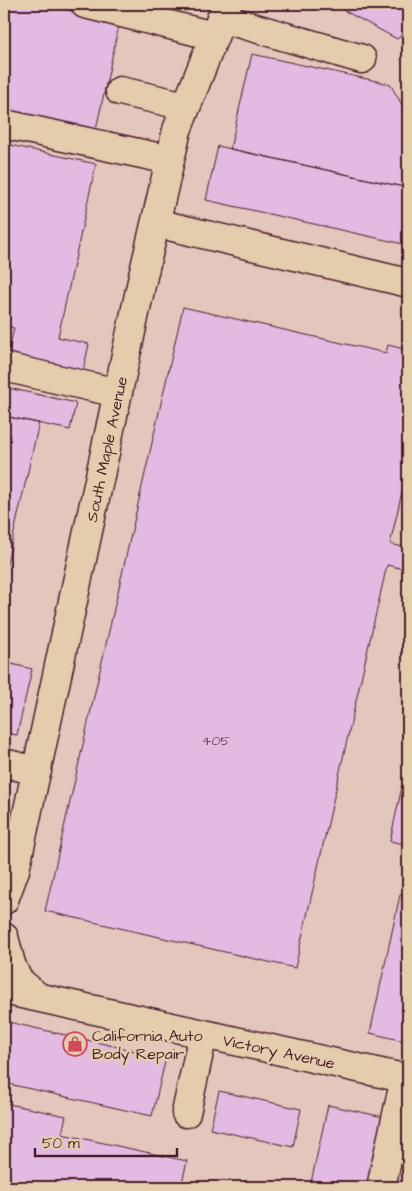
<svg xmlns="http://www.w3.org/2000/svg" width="412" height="1191" font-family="'Architects Daughter',sans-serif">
	<rect width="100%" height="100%" fill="#e4cdad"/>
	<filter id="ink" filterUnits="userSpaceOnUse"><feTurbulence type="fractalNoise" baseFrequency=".02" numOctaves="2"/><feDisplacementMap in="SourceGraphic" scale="10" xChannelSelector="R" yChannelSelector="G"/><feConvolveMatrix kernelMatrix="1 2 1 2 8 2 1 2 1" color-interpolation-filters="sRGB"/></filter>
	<g filter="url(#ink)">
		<path fill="#e3c7bd" d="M4,4H408V1187H4Z"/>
		<path fill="#e2bae2" stroke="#4a1f2b" d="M4,4H41L120,21L95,134L4,114Z
			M332,4H408V30L397,39Z
			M252,54L390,84L408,115V188L230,149Z
			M4,144L10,145L4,174Z
			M10,145L96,164L58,337L89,344L83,371L8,354L14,328L4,326V174Z
			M218,146L408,188V245L206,200Z
			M183,307L386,353L388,345L408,350V466L390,544L408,548V551L404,569L387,565L295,968L45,911Z
			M4,387L76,403L70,430L4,416Z
			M4,416L39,423L4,577Z
			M4,662L32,669L17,735L4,733Z
			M408,759V845L390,841Z
			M408,891V1042L370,1033L400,895Z
			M4,1021L166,1058L152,1116L4,1083Z
			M219,1091L301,1109L293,1147L210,1129Z
			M4,1103L66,1116L62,1134L187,1161L181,1187H4Z
			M328,1105L388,1118L372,1187H310Z
			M408,1123V1187H389Z"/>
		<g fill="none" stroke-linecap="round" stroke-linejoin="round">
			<g stroke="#4a1f2b" stroke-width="31">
				<path id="minor" d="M85,4L214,36
					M221,18L362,59
					M120,91L186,106
					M4,124L170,160
					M156,223L408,283
					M4,367L118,393
					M4,763L37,771
					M4,900L15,870L143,276L177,130L227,4
					M4,937L11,964L18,980L38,997
					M4,990L408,1079
					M186,1113L203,1034
					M381,1187L405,1078"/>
			</g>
			<use href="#minor" stroke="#e4cdad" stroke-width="28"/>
		</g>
	</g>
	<defs>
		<g id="shop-ring" transform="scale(1.25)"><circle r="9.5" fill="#e4cdad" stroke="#d1495b" stroke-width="1.5"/><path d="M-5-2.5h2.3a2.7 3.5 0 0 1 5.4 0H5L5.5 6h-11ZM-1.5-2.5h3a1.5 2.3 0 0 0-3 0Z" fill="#d1495b"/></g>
	</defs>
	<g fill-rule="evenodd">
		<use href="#shop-ring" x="75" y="1044"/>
	</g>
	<g text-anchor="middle" stroke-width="5" stroke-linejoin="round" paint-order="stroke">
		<g font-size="14" fill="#704659">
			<text x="216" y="745">405</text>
		</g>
		<g font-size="16" fill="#4a1f2b" stroke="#e4cdad">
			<text transform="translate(106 449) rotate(-78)" y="6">South Maple Avenue</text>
			<text transform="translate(279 1051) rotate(12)" y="6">Victory Avenue</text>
		</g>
		<g font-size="16" fill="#4a1f2b" stroke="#e4cdad" text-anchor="start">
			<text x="92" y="1041">California Auto<tspan x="92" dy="18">Body Repair</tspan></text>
		</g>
	</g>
	<rect width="412" height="1191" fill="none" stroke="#e4cdad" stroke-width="20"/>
	<rect x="10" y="10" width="392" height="1171" fill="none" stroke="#4a1f2b" stroke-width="2" filter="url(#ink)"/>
	<path d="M35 1148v8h142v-8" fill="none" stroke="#4a1f2b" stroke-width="2.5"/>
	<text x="42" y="1148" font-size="15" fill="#4a1f2b" stroke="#e4cdad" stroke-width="4" paint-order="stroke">50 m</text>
</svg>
